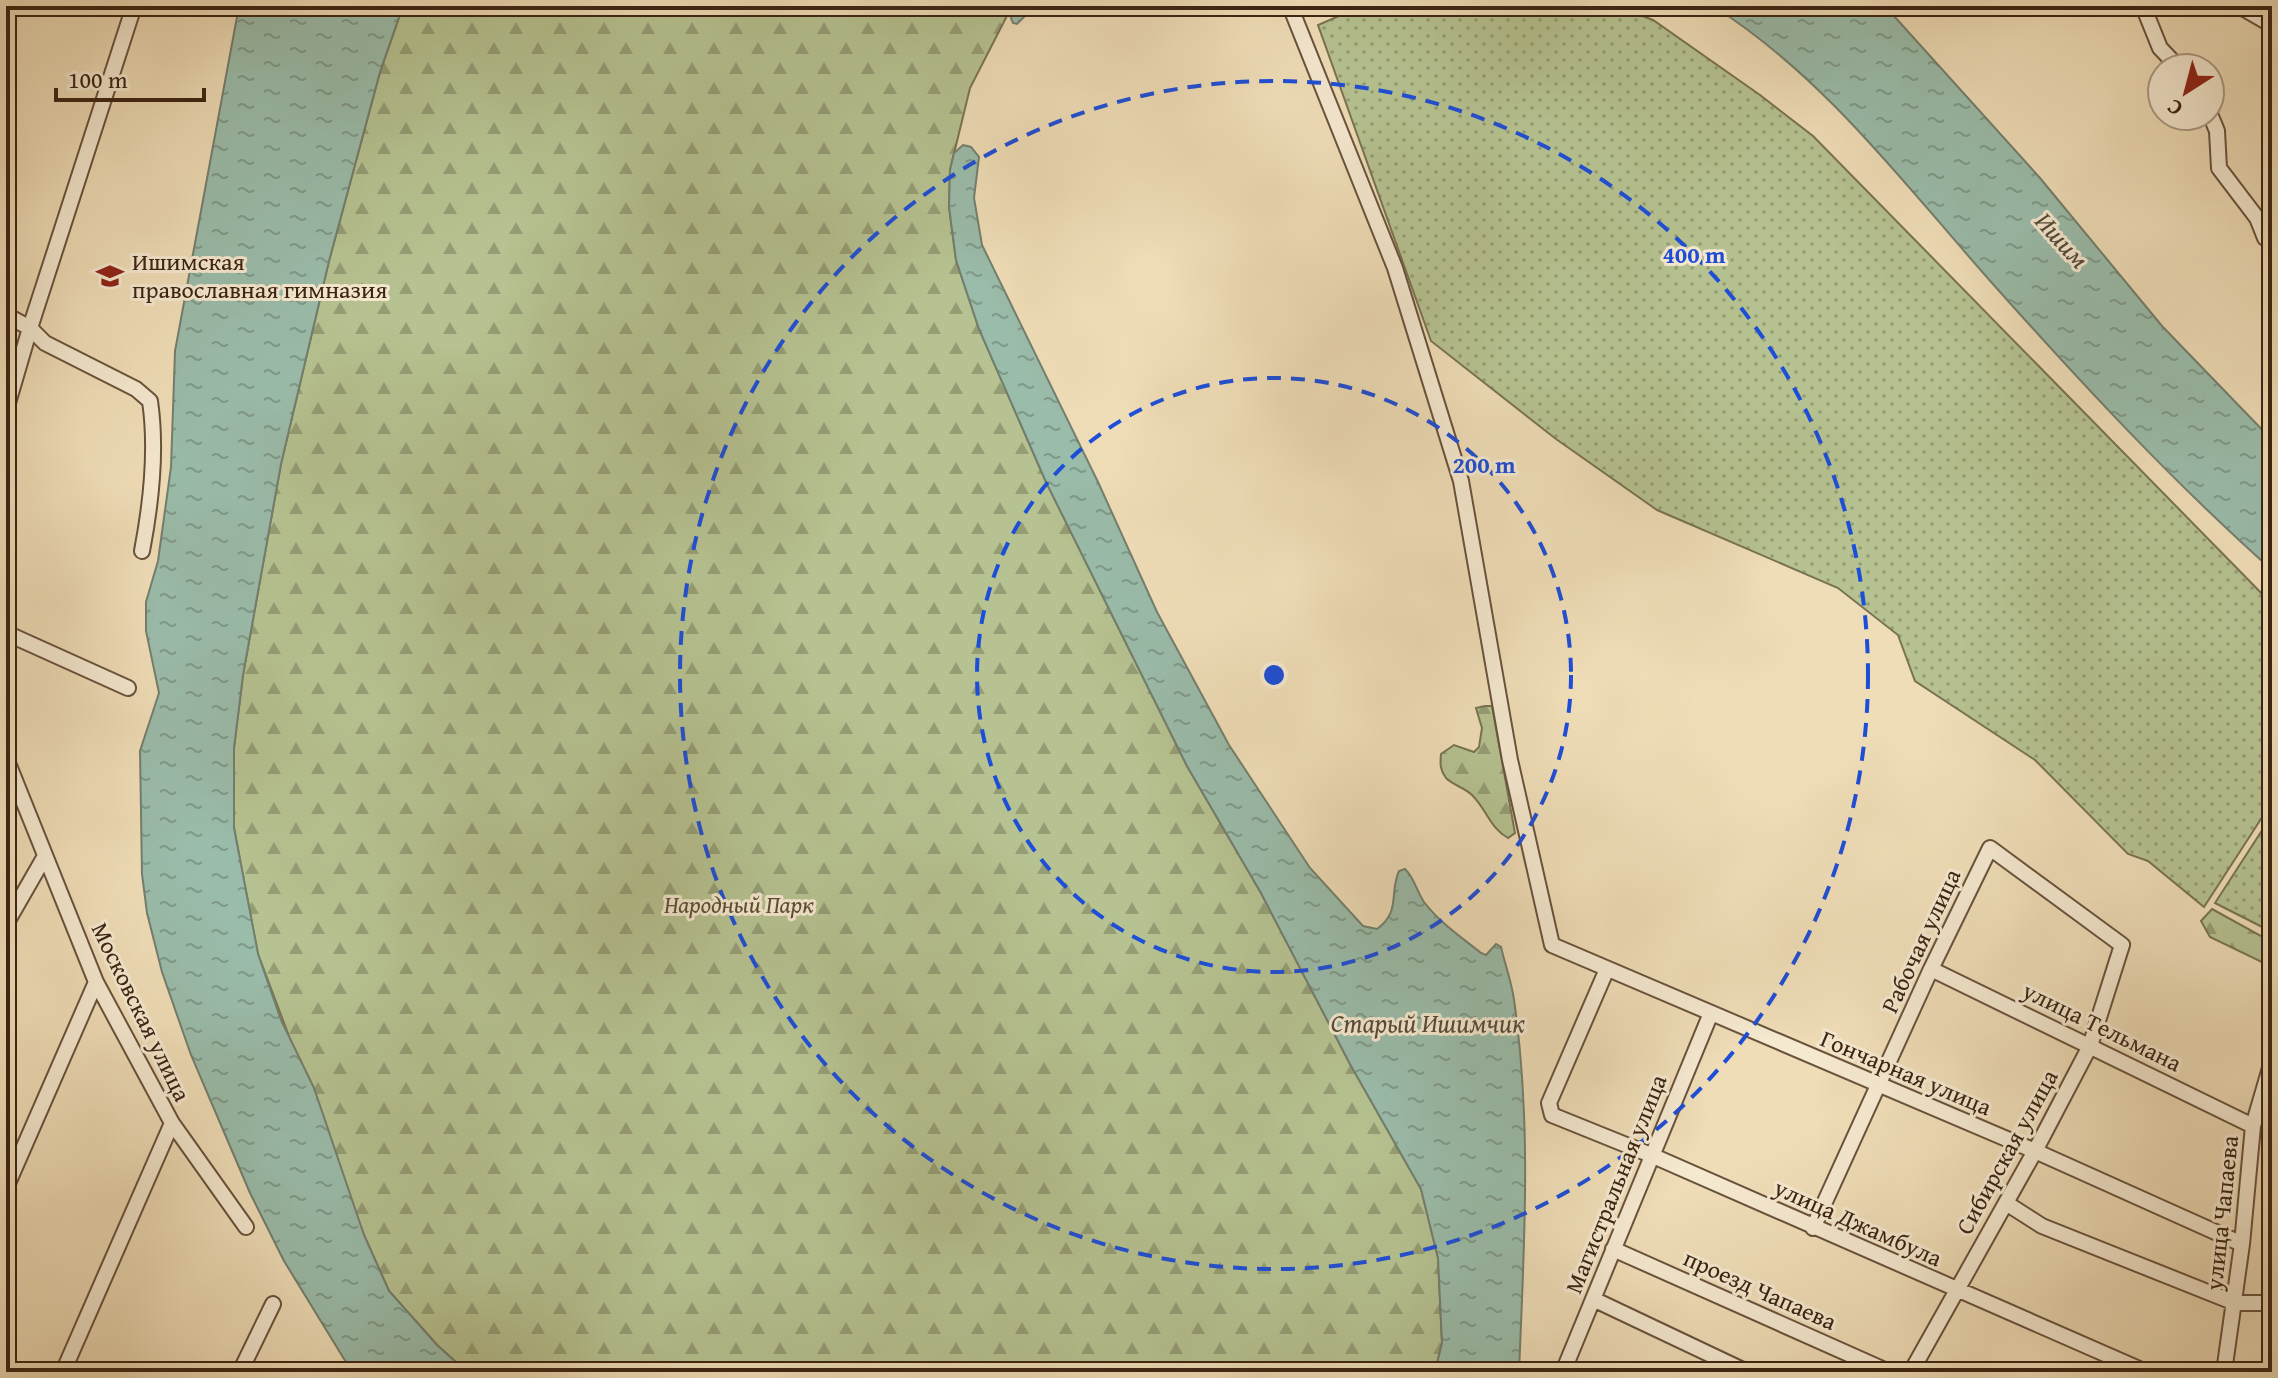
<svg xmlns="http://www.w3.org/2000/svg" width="2278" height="1378" font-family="'Gentium Book Plus',serif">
	<defs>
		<pattern id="grass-dots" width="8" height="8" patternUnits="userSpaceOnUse" patternTransform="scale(2)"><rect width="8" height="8" fill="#b6c291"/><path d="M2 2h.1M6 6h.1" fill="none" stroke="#959d75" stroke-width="1.8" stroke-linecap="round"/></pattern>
		<pattern id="forest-firs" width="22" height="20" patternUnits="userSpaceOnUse" patternTransform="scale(2)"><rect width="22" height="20" fill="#b6c291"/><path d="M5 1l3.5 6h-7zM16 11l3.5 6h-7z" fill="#959d75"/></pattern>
		<pattern id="water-ripples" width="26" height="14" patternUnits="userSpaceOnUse" patternTransform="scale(2)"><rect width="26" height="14" fill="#9abcaa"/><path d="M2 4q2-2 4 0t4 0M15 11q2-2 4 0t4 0" fill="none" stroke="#7f9989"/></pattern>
	</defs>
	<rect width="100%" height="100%" fill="#efddb7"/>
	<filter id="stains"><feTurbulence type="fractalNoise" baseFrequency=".0025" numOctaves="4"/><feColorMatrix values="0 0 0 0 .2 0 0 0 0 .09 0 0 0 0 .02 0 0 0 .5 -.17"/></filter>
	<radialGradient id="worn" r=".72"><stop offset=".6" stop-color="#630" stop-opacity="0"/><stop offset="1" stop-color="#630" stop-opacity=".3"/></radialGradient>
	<path fill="url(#grass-dots)" stroke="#797352" stroke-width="2" d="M1362,6H1617L1653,20L1760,95L1813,136L2272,604V802L2204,907L2148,861L2128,854L2035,760L1915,681L1898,635L1838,588L1657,510L1556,439L1431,341L1318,25Z
		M2272,815V932L2215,903Z"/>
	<path fill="url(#forest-firs)" stroke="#797352" stroke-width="2" d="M403,6H1012L970,88L950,170L949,207L956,260L979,329L1046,482L1187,766L1261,893L1350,1064L1421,1189L1438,1258L1442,1343L1435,1372H467L437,1345L389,1291L364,1235L258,954L234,828V748L243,675L281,464L329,261L380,72Z
		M1485,706H1492L1515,833L1508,838C1490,828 1487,810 1472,795C1465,788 1453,785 1446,778C1440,770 1440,764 1441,754L1454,745L1474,752L1479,747L1482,728L1476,708Z
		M2212,909L2272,942V967L2210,937L2201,921Z"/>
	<path fill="url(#water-ripples)" stroke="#747f6e" stroke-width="2" d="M239,6H403L380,72L329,261L281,464L243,675L234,748V828L258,954L281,1020L314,1088L364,1235L389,1291L437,1345L467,1372H352L284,1261L250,1193L191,1055L162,972L147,913L142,874L140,751L159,693L146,631V602L158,561L171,467L175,351Z
		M1017,6H1035L1017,24L1013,23L1011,18Z
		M1713,6H1885L2040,178L2162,326L2272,440V570C2172,481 2081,383 1992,283C1905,185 1825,77 1713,6Z
		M963,145L971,147L979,157L974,198L982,245L1098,482L1157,612L1229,745L1310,868L1363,926L1377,929C1401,912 1389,893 1399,871L1405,869C1414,877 1417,892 1424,902C1440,923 1461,937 1481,953L1486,955L1496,944L1501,947C1505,965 1512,983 1514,1000C1532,1124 1524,1248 1519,1372H1435L1442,1343L1438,1258L1421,1189L1350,1064L1261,893L1187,766L1046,482L979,329L956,260L949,207L950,170L954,153Z"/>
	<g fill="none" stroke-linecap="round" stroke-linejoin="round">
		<g stroke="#69523c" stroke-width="18">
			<path id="minor" d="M1290,6L1395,268L1461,481L1510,760L1552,945L2035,1151L2242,1244
				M2143,6L2160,48L2179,68
				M2239,6L2272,25
				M2210,114L2217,131L2219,168L2257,218L2265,238L2272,242
				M6,315L30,328L45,343L136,389L150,401C157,449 151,504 142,551
				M6,410L30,328L134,6
				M6,633L128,688
				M6,758L96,982L172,1123L246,1227
				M6,924L45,856
				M1607,969L1549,1103L1552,1115L1651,1155L2146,1372
				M1931,969L2253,1126
				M6,1188L96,982
				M2006,1203L2042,1226L2235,1303H2272
				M1813,1228L1931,969L1990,848L2122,945L2090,1046L2035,1151L1911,1372
				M1613,1249L1889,1372
				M1593,1299L1747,1372
				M63,1372L172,1123
				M240,1372L273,1304
				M1563,1372L1711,1013
				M2224,1372L2242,1244L2253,1126L2272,1061"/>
		</g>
		<use href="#minor" stroke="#f5e9d0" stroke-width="14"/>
	</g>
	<g fill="none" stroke="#1d4ed8" stroke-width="4" stroke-dasharray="14 10">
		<circle cx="1274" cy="675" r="297"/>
		<circle cx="1274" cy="675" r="594"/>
	</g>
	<defs>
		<g id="school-bare" transform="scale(2.16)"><path d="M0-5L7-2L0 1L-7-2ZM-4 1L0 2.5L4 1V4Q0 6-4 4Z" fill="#8f2418" stroke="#f5e9d0" stroke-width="2.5" paint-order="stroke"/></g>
	</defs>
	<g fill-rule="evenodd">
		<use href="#school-bare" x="110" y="276"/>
	</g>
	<g text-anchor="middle" stroke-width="6" stroke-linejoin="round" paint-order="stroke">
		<g font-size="24" fill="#3c2413" stroke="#f5e9d0" text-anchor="start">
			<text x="132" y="270">Ишимская<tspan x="132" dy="28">православная гимназия</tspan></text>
		</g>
		<g font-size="24" font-style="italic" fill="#5a4c32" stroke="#f5e9d0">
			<text x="739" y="913">Народный Парк</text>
		</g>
		<g font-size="24" fill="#3c2413" stroke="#f5e9d0">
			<text transform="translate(1921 941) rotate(-65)" y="8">Рабочая улица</text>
			<text transform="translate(141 1012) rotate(64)" y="8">Московская улица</text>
			<text transform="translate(2102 1027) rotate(26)" y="8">улица Тельмана</text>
			<text transform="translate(1906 1073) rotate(23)" y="8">Гончарная улица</text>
			<text transform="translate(2007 1152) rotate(-61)" y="8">Сибирская улица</text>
			<text transform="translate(1616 1184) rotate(-68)" y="8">Магистральная улица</text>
			<text transform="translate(2222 1213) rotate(-84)" y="8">улица Чапаева</text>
			<text transform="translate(1858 1223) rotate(24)" y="8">улица Джамбула</text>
			<text transform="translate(1760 1290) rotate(24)" y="8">проезд Чапаева</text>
		</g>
		<g font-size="26" font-style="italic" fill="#544a39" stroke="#f5e9d0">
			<text transform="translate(2062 240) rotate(48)" y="9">Ишим</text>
			<text x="1428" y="1032">Старый Ишимчик</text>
		</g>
	</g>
	<circle cx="1274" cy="675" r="12" fill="#1d4ed8" stroke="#f5e9d0" stroke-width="4"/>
	<g font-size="24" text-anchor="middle" font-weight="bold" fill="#1d4ed8" stroke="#f5e9d0" stroke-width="6" stroke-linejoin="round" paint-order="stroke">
		<text x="1694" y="263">400 m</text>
		<text x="1484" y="473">200 m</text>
	</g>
	<rect width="2278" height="1378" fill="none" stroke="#efddb7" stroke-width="32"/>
	<rect x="8" y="8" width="2262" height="1362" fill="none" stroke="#3c2413" stroke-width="4"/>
	<rect x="16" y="16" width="2246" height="1346" fill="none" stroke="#3c2413" stroke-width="2"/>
	<g transform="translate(2186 92) rotate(216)"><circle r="38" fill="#f5e9d0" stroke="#ab9a84" stroke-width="2"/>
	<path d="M0-6L14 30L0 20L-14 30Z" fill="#8f2418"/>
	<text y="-12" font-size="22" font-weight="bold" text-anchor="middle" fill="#3c2413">С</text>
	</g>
	<path d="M56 88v12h148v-12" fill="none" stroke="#3c2413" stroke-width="4"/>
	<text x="68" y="88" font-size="24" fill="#3c2413" stroke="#f5e9d0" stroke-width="6" paint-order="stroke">100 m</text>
	<rect width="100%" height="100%" filter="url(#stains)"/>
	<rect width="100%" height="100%" fill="url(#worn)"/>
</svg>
